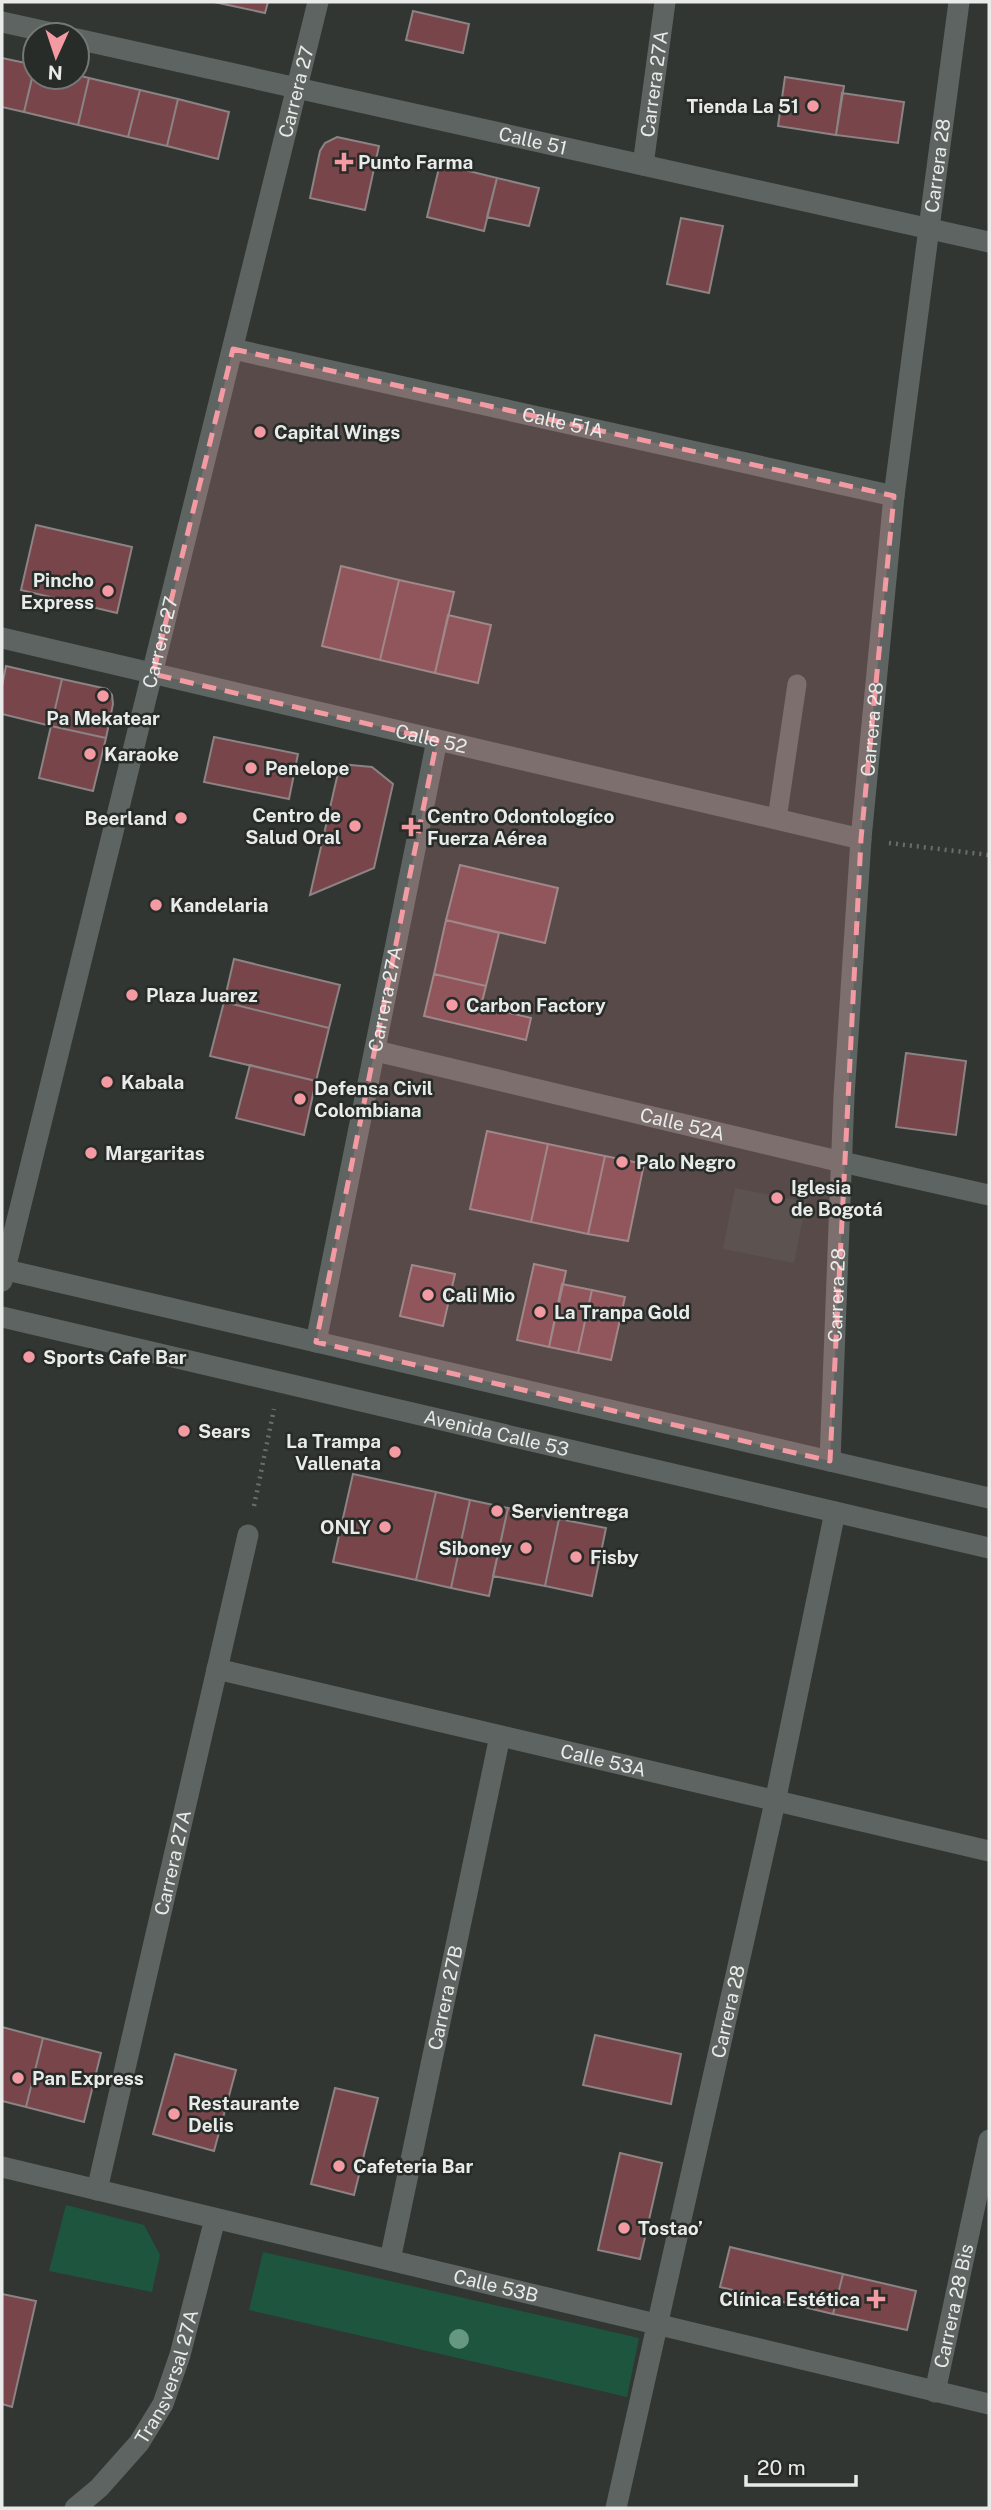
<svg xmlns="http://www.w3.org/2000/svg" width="991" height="2510" font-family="'Public Sans',sans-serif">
	<rect width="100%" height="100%" fill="#313633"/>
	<path fill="#36423c" d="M735,1188L806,1202L794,1263L723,1249Z"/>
	<path fill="#1d553f" d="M66,2205L144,2225L160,2255L152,2292L49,2271Z
		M263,2252L639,2338L627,2397L249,2310Z"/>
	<path fill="#78454a" stroke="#8b8384" stroke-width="2" d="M214,2H268L265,13Z
		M413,11L469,24L463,53L406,40Z
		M2,58L35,65L24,112L2,107Z
		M35,66V77L77,75L89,78L78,125L24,112Z
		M785,77L844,86L836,135L778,126Z
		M89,78L140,90L128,137L78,125Z
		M140,90L178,99L167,146L128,137Z
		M842,93L904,102L898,143L836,135Z
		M178,99L229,112L218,159L167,146Z
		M337,137L379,146L365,210L310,198L320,151L325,143Z
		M440,164L497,178L484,231L427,217Z
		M497,178L539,188L529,226L487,217Z
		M681,218L723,226L709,293L667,284Z
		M36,525L132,547L117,613L21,590Z
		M341,566L399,580L380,660L322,646Z
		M399,580L454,592L435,673L380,660Z
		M448,615L491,625L478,683L435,673Z
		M6,666L62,679L51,726L2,714V686Z
		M62,679L107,689L112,695L113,704L106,738L51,726Z
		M51,726L106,738L93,791L39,778Z
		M214,737L298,754L289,799L204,782Z
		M340,764L372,767L393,784L374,868L310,895Z
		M460,865L558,888L545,943L446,920Z
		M446,920L499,933L486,986L434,974Z
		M234,959L340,985L329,1028L224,1002Z
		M434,974L486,986L481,1006L531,1018L526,1040L424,1016Z
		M224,1002L329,1028L316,1081L210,1056Z
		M906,1053L966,1061L956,1135L896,1127Z
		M250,1065L316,1081L304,1135L236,1118Z
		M487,1131L548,1144L531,1222L470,1209Z
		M548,1144L605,1156L588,1234L531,1222Z
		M605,1156L644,1164L628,1241L588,1234Z
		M534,1264L566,1271L549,1347L517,1340Z
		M412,1265L455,1274L443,1326L400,1316Z
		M562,1284L592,1290L578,1353L549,1347Z
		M592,1290L625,1297L611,1360L578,1353Z
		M353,1474L436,1492L416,1580L333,1562Z
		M436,1492L470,1500L451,1588L416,1580Z
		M470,1500L508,1508L489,1596L451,1588Z
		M508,1508L559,1519L545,1586L493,1576Z
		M559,1519L606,1528L592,1596L545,1586Z
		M2,2027L43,2038L26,2107L2,2101Z
		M595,2035L681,2054L671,2104L583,2085Z
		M43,2038L101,2053L84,2122L26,2107Z
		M175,2054L236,2070L214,2151L153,2134Z
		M335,2088L378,2098L354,2195L311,2184Z
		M620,2153L662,2163L640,2259L598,2250Z
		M730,2247L843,2274L833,2314L720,2287Z
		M843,2274L916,2291L907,2330L833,2314Z
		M2,2294L36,2301L12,2407L2,2404Z"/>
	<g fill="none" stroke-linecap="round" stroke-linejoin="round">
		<path stroke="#696e6b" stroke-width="4.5" stroke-dasharray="2 5" stroke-linecap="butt" d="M889,843L989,855
			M254,1506L274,1409"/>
		<path stroke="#5e6461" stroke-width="19" d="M777,819L797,684"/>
		<g stroke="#5e6461" stroke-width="21">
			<path id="s1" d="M643,165L665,2"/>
			<path id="s2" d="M929,228L959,2"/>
			<path id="s3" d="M233,349L894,496"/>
			<path id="s4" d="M376,1051L842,1162L989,1195"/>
			<path id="s5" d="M2,1281L318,2"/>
			<path id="s6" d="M316,1342L437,740"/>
			<path id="s7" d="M217,1669L989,1851"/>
			<path id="s8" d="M97,2190L248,1535"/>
			<path id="s9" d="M390,2260L500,1736"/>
			<path id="s10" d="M935,2392L989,2140"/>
			<path id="s11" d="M75,2508L99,2488L139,2443L163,2404L180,2355L215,2219"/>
		</g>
		<g stroke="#5e6461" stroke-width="21">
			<path d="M2,22L61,35"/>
			<path id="s12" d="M77,39L989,242"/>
			<path id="s13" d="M2,638L861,839"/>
			<path id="s14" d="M830,1461L844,1096L861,839L894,496L929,228"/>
			<path id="s15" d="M2,2167L989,2404"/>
			<path id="s16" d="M616,2508L775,1802L835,1512"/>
		</g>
		<g stroke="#5e6461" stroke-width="21">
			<path d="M2,1269L989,1498"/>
			<path id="s17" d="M2,1317L989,1548"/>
		</g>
	</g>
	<circle fill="#669881" cx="459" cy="2339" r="10"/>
	<path fill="#f49aa3" fill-opacity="0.2" stroke="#f49aa3" stroke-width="5" stroke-dasharray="14 9" stroke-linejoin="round" d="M233,349L894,496L861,839L830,1461L316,1342L437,740L153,674Z"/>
	<g fill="#f49aa3" stroke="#272c29" stroke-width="2.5">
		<circle cx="813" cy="106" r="7"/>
		<path d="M340.5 151.5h7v7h7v7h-7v7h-7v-7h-7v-7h7z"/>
		<circle cx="260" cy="432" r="7"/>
		<circle cx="108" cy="591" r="7"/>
		<circle cx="103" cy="696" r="7"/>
		<circle cx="90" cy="754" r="7"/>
		<circle cx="251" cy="768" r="7"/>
		<circle cx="181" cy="818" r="7"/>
		<circle cx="355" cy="826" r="7"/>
		<path d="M407.5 816.5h7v7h7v7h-7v7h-7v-7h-7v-7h7z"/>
		<circle cx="156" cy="905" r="7"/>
		<circle cx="132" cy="995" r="7"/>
		<circle cx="452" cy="1005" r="7"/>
		<circle cx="107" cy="1082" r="7"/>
		<circle cx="300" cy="1099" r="7"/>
		<circle cx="91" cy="1153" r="7"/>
		<circle cx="622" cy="1162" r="7"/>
		<circle cx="777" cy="1198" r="7"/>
		<circle cx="428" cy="1295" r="7"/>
		<circle cx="540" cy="1312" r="7"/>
		<circle cx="29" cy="1357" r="7"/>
		<circle cx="184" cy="1431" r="7"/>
		<circle cx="395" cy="1452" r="7"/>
		<circle cx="497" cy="1511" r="7"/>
		<circle cx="385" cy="1527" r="7"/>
		<circle cx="526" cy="1548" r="7"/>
		<circle cx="576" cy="1557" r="7"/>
		<circle cx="18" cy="2078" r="7"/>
		<circle cx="174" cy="2114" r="7"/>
		<circle cx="339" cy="2166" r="7"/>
		<circle cx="624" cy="2228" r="7"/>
		<path d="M872.5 2288.5h7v7h7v7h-7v7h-7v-7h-7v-7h7z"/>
	</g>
	<g text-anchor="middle" stroke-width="5" stroke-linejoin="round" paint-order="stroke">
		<g font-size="19" fill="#e8ebe9" stroke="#272c29">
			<text dy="7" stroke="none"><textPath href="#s1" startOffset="82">Carrera 27A</textPath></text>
			<text dy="7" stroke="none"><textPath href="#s5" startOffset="1225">Carrera 27</textPath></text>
			<text dy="7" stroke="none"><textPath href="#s12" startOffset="467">Calle 51</textPath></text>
			<text dy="7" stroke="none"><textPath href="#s2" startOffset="63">Carrera 28</textPath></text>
			<text dy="7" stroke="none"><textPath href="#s3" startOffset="338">Calle 51A</textPath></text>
			<text dy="7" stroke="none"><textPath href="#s5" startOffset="658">Carrera 27</textPath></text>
			<text dy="7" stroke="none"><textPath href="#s14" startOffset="733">Carrera 28</textPath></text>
			<text dy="7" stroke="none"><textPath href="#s13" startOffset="441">Calle 52</textPath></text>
			<text dy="7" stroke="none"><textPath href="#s6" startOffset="350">Carrera 27A</textPath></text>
			<text dy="7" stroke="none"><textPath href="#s4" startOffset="315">Calle 52A</textPath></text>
			<text dy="7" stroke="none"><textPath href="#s14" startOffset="166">Carrera 28</textPath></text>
			<text dy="7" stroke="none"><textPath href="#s17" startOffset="508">Avenida Calle 53</textPath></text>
			<text dy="7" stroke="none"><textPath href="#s7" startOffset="397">Calle 53A</textPath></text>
			<text dy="7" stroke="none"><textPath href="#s8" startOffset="336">Carrera 27A</textPath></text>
			<text dy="7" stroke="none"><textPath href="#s9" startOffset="268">Carrera 27B</textPath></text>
			<text dy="7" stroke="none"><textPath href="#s16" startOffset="509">Carrera 28</textPath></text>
			<text dy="7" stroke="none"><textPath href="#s15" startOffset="508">Calle 53B</textPath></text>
			<text dy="7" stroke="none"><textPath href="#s10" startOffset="88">Carrera 28 Bis</textPath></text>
			<text dy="7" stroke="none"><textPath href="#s11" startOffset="164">Transversal 27A</textPath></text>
		</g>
		<g font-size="19" font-weight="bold" fill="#e8ebe9" stroke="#272c29" text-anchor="start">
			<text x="799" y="113" text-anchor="end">Tienda La 51</text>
			<text x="358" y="169">Punto Farma</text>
			<text x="274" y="439">Capital Wings</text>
			<text x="94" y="587" text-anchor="end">Pincho<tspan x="94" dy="22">Express</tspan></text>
			<text x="103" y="725" text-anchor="middle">Pa Mekatear</text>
			<text x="104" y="761">Karaoke</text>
			<text x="265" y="775">Penelope</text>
			<text x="341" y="822" text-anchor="end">Centro de<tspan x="341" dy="22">Salud Oral</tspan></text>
			<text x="427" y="823">Centro Odontologíco<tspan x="427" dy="22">Fuerza Aérea</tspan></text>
			<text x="167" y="825" text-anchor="end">Beerland</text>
			<text x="170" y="912">Kandelaria</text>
			<text x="146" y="1002">Plaza Juarez</text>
			<text x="466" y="1012">Carbon Factory</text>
			<text x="121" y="1089">Kabala</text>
			<text x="314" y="1095">Defensa Civil<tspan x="314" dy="22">Colombiana</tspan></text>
			<text x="105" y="1160">Margaritas</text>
			<text x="636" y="1169">Palo Negro</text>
			<text x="791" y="1194">Iglesia<tspan x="791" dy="22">de Bogotá</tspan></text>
			<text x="442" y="1302">Cali Mio</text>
			<text x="554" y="1319">La Tranpa Gold</text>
			<text x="43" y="1364">Sports Cafe Bar</text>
			<text x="198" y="1438">Sears</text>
			<text x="381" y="1448" text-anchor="end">La Trampa<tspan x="381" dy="22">Vallenata</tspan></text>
			<text x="511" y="1518">Servientrega</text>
			<text x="371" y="1534" text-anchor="end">ONLY</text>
			<text x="512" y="1555" text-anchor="end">Siboney</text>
			<text x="590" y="1564">Fisby</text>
			<text x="32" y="2085">Pan Express</text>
			<text x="188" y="2110">Restaurante<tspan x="188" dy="22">Delis</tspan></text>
			<text x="353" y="2173">Cafeteria Bar</text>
			<text x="638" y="2235">Tostao’</text>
			<text x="860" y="2306" text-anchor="end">Clínica Estética</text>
		</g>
	</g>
	<rect width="991" height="2510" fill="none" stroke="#e8ebe9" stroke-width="7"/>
	<g transform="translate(56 56) rotate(183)"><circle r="33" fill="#272c29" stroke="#747876" stroke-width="2"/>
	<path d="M0-5L12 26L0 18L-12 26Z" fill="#f49aa3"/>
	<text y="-10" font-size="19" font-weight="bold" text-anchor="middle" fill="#e8ebe9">N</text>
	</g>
	<path d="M746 2475v10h110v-10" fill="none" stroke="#e8ebe9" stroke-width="3.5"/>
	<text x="757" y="2475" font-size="21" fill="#e8ebe9" stroke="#272c29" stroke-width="5" paint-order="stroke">20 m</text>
</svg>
